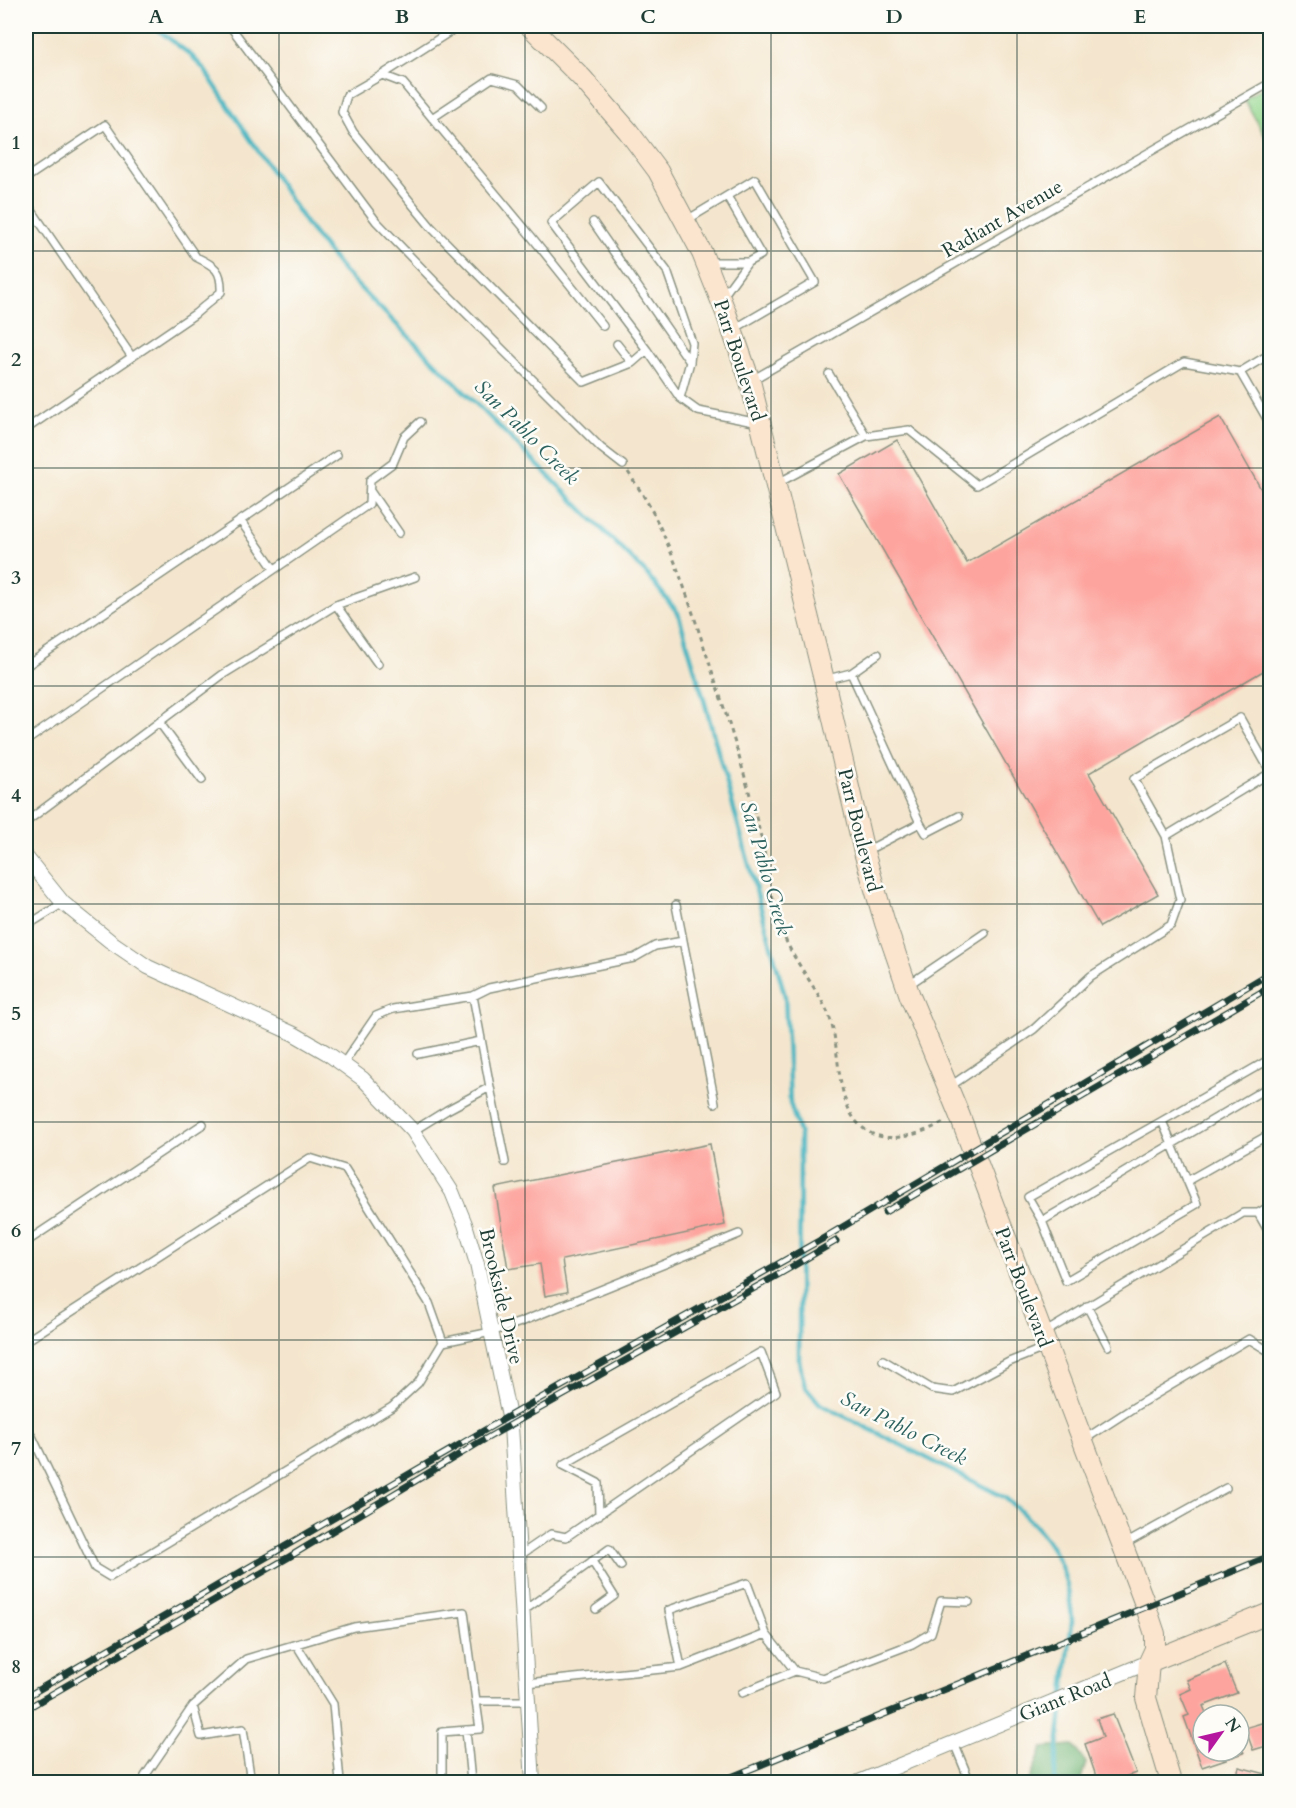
<svg xmlns="http://www.w3.org/2000/svg" width="1296" height="1808" font-family="Cardo,serif">
	<rect width="100%" height="100%" fill="#fdfcf7"/>
	<filter id="ink" filterUnits="userSpaceOnUse"><feTurbulence type="fractalNoise" baseFrequency=".0167" numOctaves="2"/><feDisplacementMap in="SourceGraphic" scale="12" xChannelSelector="R" yChannelSelector="G"/><feConvolveMatrix kernelMatrix="1 2 1 2 8 2 1 2 1" color-interpolation-filters="sRGB"/></filter>
	<filter id="wash" filterUnits="userSpaceOnUse"><feTurbulence type="fractalNoise" baseFrequency=".008" numOctaves="4" result="noise"/><feDisplacementMap in="SourceGraphic" scale="24" xChannelSelector="R" yChannelSelector="G"/><feGaussianBlur stdDeviation="1.35" result="paint"/><feColorMatrix in="noise" values="0 0 0 0 0 0 0 0 0 0 0 0 0 0 0 0 0 1.4 0 .05"/><feComposite in="paint" operator="in"/></filter>
	<g filter="url(#wash)">
		<rect width="100%" height="100%" fill="#f4e6ce"/>
		<path fill="#94d78f" stroke="#5a8a62" stroke-width="1.5" d="M1270,83V145L1244,99Z"/>
		<path fill="#77b87a" stroke="#4b7a57" stroke-width="1.5" d="M1073,1745L1086,1763L1080,1782H1029L1042,1748Z"/>
		<g fill="none" stroke-linecap="round" stroke-linejoin="round">
			<path stroke="#46b5c1" stroke-width="4.5" d="M153,26L192,56L204,69L307,225L344,272L646,573L678,613L704,700L785,996L790,1103L800,1135L799,1361L805,1386L820,1404L1004,1497C1048,1532 1069,1564 1072,1621L1054,1782"/>
		</g>
		<g id="blocks">
			<path fill="#fda49e" d="M1220,417L1270,505V667L1089,773L1158,894L1100,927L839,474L897,440L967,563Z
				M710,1144L725,1225L562,1260L567,1292L545,1296L540,1264L508,1269L495,1188Z
				M1225,1664L1237,1693L1203,1706L1207,1715H1203V1751H1243L1244,1753L1202,1767L1184,1717L1189,1715L1180,1694L1191,1689L1187,1680Z
				M1113,1714L1136,1773L1127,1776L1130,1782H1098L1085,1744L1103,1737L1097,1719Z
				M1268,1721L1270,1729V1745L1253,1750L1245,1728Z
				M1239,1767L1270,1775V1782H1235Z"/>
		</g>
	</g>
	<g filter="url(#ink)">
		<use href="#blocks" fill-opacity="0" stroke="#8a9281" stroke-width="1.5"/>
		<g fill="none" stroke-linecap="round" stroke-linejoin="round">
			<g stroke="#8a9281" stroke-width="10">
				<path id="lane" d="M230,26L376,221L436,283L601,448L623,465
					M382,75L454,29
					M432,118L492,78L518,85L541,108
					M26,178L105,125L196,257C215,266 222,270 221,292L195,314L26,429
					M26,202L132,357
					M687,220L755,179L815,282L734,329
					M593,222L690,362
					M707,262H748L761,255L727,196
					M723,296L748,262
					M603,326L531,236L403,83L382,75L347,95L342,112L353,132L431,227L584,382L632,363L647,350
					M617,344L632,363
					M1240,372L1270,424
					M829,374L866,436
					M752,380L1270,83
					M680,398L690,362L692,343L667,271L599,182L551,223L647,350L680,398L698,411L759,423
					M778,483L866,436L909,430L977,485L1184,362L1240,372L1270,354
					M370,491L399,533
					M240,520L274,569
					M336,605L378,664
					M26,666L337,455
					M851,673L920,823L866,851
					M824,680L851,673L878,654
					M159,722L202,780
					M26,741L369,504L370,480L393,463L404,437L420,422
					M26,822L222,675L336,605L415,577
					M920,823L926,833L959,816
					M1166,836L1134,779L1240,718L1270,771
					M676,905L715,1103
					M26,926L63,903
					M908,985L985,933
					M473,996L489,988L634,958L655,946L683,941
					M418,1054L481,1041
					M343,1064L376,1016L393,1009L473,996L490,1087L447,1110L413,1131
					M490,1087L505,1162
					M949,1087L1034,1029L1091,976L1171,925L1180,900L1166,836L1270,773
					M1162,1121L1270,1059
					M1187,1181L1270,1134
					M1258,1213L1270,1206
					M1042,1221L1028,1197L1162,1121L1197,1204L1066,1281L1042,1221L1270,1086
					M26,1242L203,1124
					M1087,1306L1108,1346
					M1044,1333L1243,1213H1258L1270,1234
					M26,1341L310,1158L345,1169L429,1303L443,1342
					M883,1360L932,1389L953,1392L1009,1362L1044,1348
					M26,1424L95,1568L110,1577L392,1407L418,1383L443,1342L491,1332L521,1322L739,1234
					M1085,1439L1136,1406L1249,1339L1267,1350L1270,1348
					M1125,1544L1226,1488
					M519,1556L551,1534L566,1537L776,1392L761,1352L563,1465L598,1483L599,1515
					M592,1561L614,1596L596,1609
					M522,1612L609,1549L621,1566
					M296,1644L333,1704L340,1782
					M681,1667L669,1610L747,1583L766,1634
					M527,1683L681,1667L766,1634L795,1671L823,1678L912,1644L931,1633L941,1601L969,1602
					M742,1693L795,1671
					M466,1730L471,1782
					M954,1743L970,1782
					M145,1776L193,1706
					M251,1782L243,1729L201,1736L193,1706L246,1659L354,1627L464,1612L476,1701
					M442,1782V1732L480,1729L476,1701H528"/>
			</g>
			<g stroke="#8a9281" stroke-width="16">
				<path id="street" d="M26,857L63,903L110,941L148,967L294,1034L327,1053L363,1079L413,1131L452,1192L465,1224L477,1264L511,1426L533,1782
					M859,1782L1149,1662"/>
			</g>
			<g stroke="#8a9281" stroke-width="22">
				<path id="secondary" d="M530,26L582,78L628,131L658,171L702,253L726,313L750,381L824,680L864,852L885,923L910,996L959,1114L1146,1607L1155,1634V1649L1149,1662L1146,1698L1171,1782
					M1149,1662L1270,1613"/>
			</g>
			<path stroke="#8a9281" stroke-width="3" stroke-dasharray="4.5 4.5" stroke-linecap="butt" d="M628,472C637,486 647,500 654,515C677,560 692,611 708,659C728,719 747,780 762,841C768,869 771,899 780,926C790,957 814,983 828,1013C842,1046 833,1104 863,1128C886,1147 921,1134 944,1122"/>
			<use href="#lane" stroke="#fff" stroke-width="7"/>
			<use href="#street" stroke="#fff" stroke-width="14"/>
			<use href="#secondary" stroke="#fce5cf" stroke-width="20"/>
			<g stroke="#1f3d34" stroke-width="7">
				<path id="rail" d="M885,1212L1270,987
					M26,1697L509,1416L824,1238L1270,973
					M26,1709L289,1557L480,1442L776,1276L836,1241
					M719,1782L1270,1556"/>
			</g>
			<use href="#rail" stroke="#fdfcf7" stroke-width="4.5" stroke-dasharray="14" stroke-linecap="butt"/>
		</g>
	</g>
	<path fill="none" stroke="#1f3d34" stroke-width="1.5" stroke-opacity="0.55" d="M279,26V1782M525,26V1782M771,26V1782M1017,26V1782M26,251H1270M26,468H1270M26,686H1270M26,904H1270M26,1122H1270M26,1340H1270M26,1557H1270"/>
	<g text-anchor="middle" stroke-width="5" stroke-linejoin="round" paint-order="stroke">
		<g font-size="20" fill="#1f3d34" stroke="#fdfcf7">
			<text transform="translate(1002 218) rotate(-30)" y="7">Radiant Avenue</text>
			<text transform="translate(740 360) rotate(72)" y="7">Parr Boulevard</text>
			<text transform="translate(860 830) rotate(76)" y="7">Parr Boulevard</text>
			<text transform="translate(1024 1287) rotate(69)" y="7">Parr Boulevard</text>
			<text transform="translate(502 1296) rotate(77)" y="7">Brookside Drive</text>
			<text transform="translate(1065 1697) rotate(-22)" y="7">Giant Road</text>
		</g>
		<g font-size="21" font-style="italic" fill="#2b615e" stroke="#fdfcf7">
			<text transform="translate(527 432) rotate(45)" y="7">San Pablo Creek</text>
			<text transform="translate(766 868) rotate(74)" y="7">San Pablo Creek</text>
			<text transform="translate(904 1428) rotate(27)" y="7">San Pablo Creek</text>
		</g>
	</g>
	<rect width="1296" height="1808" fill="none" stroke="#fdfcf7" stroke-width="66"/>
	<g transform="translate(1221 1733) rotate(56)"><circle r="28" fill="#fdfcf7" stroke="#a4b0a9" stroke-width="1.5"/>
	<path d="M0-4.5L10 22L0 15L-10 22Z" fill="#b5179e"/>
	<text y="-9" font-size="16" font-weight="bold" text-anchor="middle" fill="#1f3d34">N</text>
	</g>
	<rect x="33" y="33" width="1230" height="1742" fill="none" stroke="#1f3d34" stroke-width="2"/>
	<g font-size="20" text-anchor="middle" font-weight="bold" fill="#1f3d34">
		<text x="156" y="23">A</text>
		<text x="402" y="23">B</text>
		<text x="648" y="23">C</text>
		<text x="894" y="23">D</text>
		<text x="1140" y="23">E</text>
		<text x="16" y="149">1</text>
		<text x="16" y="366">2</text>
		<text x="16" y="584">3</text>
		<text x="16" y="802">4</text>
		<text x="16" y="1020">5</text>
		<text x="16" y="1237">6</text>
		<text x="16" y="1455">7</text>
		<text x="16" y="1673">8</text>
	</g>
</svg>
